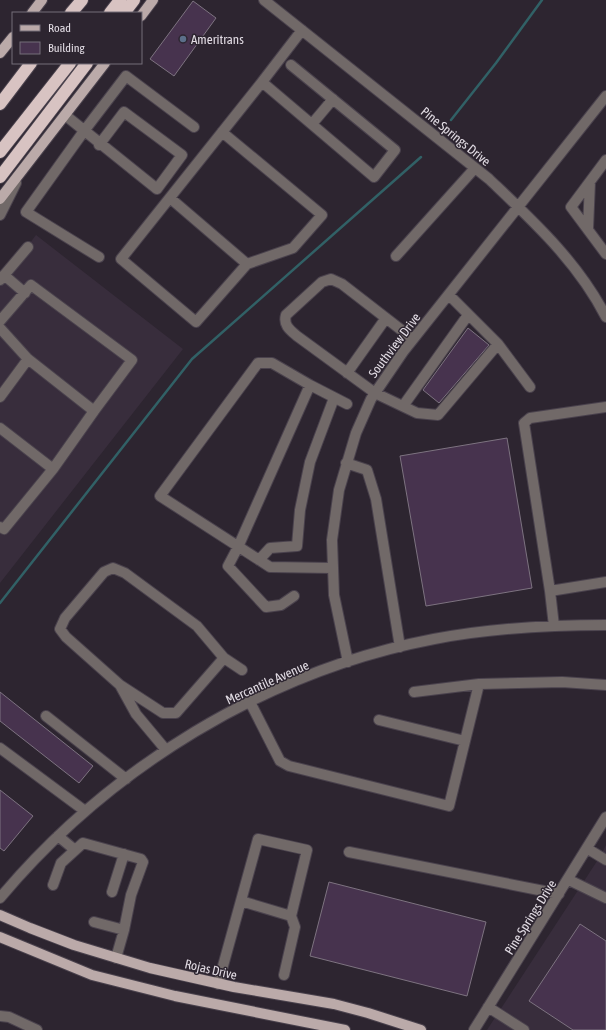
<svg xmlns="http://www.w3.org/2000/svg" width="606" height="1030" font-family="'Asap Condensed',sans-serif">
	<rect width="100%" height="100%" fill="#2d2530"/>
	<path fill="#382d3c" d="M36,235L183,349L0,583V282Z
		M606,845V1030H487L601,855Z"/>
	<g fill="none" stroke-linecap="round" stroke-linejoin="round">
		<path stroke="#316166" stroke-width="2.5" d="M451,120L496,63L542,0
			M0,603L192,359L421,157"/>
	</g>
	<path fill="#47334e" stroke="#7d7380" d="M193,1L216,18L174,76L150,59Z
		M468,328L489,345L439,403L423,390Z
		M507,438L532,588L426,606L400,456Z
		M0,692L93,766L79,783L0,721Z
		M0,790L33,816L4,851L0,848Z
		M329,882L486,922L467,996L310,956Z
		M580,924L606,941V1030H573L529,1001Z"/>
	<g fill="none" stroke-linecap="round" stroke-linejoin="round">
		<g stroke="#4a424d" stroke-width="12">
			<path id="minor" d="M264,0L489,179C533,221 578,262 606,317
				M291,65L395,150L374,177L262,82L302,30
				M65,115L157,189L182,155L124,112L99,145
				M312,124L333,99
				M222,132L322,215L293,248L247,264
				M606,160L571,207L606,254
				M170,198L247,264L196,322L121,259L262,82
				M0,215L16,183
				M588,229L590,182
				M396,256L475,168
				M99,257L26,212L84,131L126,76L194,127
				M4,275L25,293
				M0,280L28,247
				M0,321L31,285L132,360L94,411
				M0,328L28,359L94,411L53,469L0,428
				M413,339L342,284L331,279L322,282L286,315C283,325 290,330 297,336L375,393L417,413L438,415L498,344L449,295
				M498,344L530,387
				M347,373L386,318
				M310,385L347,404
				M0,397L28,359
				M403,406L468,315
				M346,463L367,470L376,499L400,647
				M0,527L4,529L53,469
				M259,560L270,548L297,546L300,510L310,462L334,398
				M550,591L524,423L530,418L606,407
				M294,596L281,605L266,607L228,566L238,547L310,385L272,363H258L160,496L270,567L332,568
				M554,626L550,591L606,582
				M224,658L242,670
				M348,662L334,595L332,540L339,490L356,433L371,399L403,352L606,96
				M120,685L163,713H176L224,658L197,626L125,573L113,568L104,572L65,618L60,629L66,637L120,685L136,714L166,750
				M414,692L479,684
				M250,702L280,761L289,766L449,806L479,684L562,682L606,685
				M46,716L126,779
				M379,720L465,741
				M0,748L85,811
				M58,836L75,850
				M588,849L606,860
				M349,852L559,894
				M569,880L606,898
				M53,885L61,863L83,843L141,859L143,862L131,895L124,930
				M112,892L124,854
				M0,898C109,768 266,671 434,639C491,628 548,625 606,625
				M94,922L124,930L116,958
				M284,975L295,927L291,916
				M218,984L258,839L307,850L291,916L241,901
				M488,1007L524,1030
				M0,1016L9,1017L37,1030
				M474,1030L606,817"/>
		</g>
		<g stroke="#4a424d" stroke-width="12">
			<path id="major" d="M32,13L42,0
				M141,16L153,0
				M0,53L13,37
				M0,199L105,63
				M0,915L30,928L74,945L150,968L234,987L334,1004L368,1013L421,1030
				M0,937L92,975L175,996L345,1030"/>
		</g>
		<g stroke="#4a424d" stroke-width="14">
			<path id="highway" d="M71,13L82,0
				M110,13L120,0
				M124,13L134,0
				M0,104L31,63
				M0,152L70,63
				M0,177L87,63"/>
		</g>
		<use href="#minor" stroke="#716968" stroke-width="10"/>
		<use href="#major" stroke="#bbaaa9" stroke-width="10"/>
		<use href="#highway" stroke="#d8c3c2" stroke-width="12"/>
	</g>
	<circle fill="#5c6f8a" stroke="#2d2530" stroke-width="1.5" cx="183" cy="39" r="4"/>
	<g text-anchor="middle" stroke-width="3" stroke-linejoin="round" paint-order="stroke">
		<g font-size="13" fill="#e2dce4" stroke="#2d2530" text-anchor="start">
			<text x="191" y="44">Ameritrans</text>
		</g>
		<g font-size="13" fill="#e2dce4" stroke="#2d2530">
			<text transform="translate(456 136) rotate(39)" y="5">Pine Springs Drive</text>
			<text transform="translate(394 345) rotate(-53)" y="5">Southview Drive</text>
			<text transform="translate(267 682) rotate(-24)" y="5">Mercantile Avenue</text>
			<text transform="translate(530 917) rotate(-58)" y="5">Pine Springs Drive</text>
			<text transform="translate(211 969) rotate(13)" y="5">Rojas Drive</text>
		</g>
	</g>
	<rect x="12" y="12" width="130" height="52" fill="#2d2530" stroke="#756e78"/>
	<rect x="20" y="25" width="20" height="6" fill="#bbaaa9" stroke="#756e78"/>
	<text x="48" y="32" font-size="12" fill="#e2dce4">Road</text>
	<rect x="20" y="42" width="20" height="12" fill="#47334e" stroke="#756e78"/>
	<text x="48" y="52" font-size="12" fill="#e2dce4">Building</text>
</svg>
